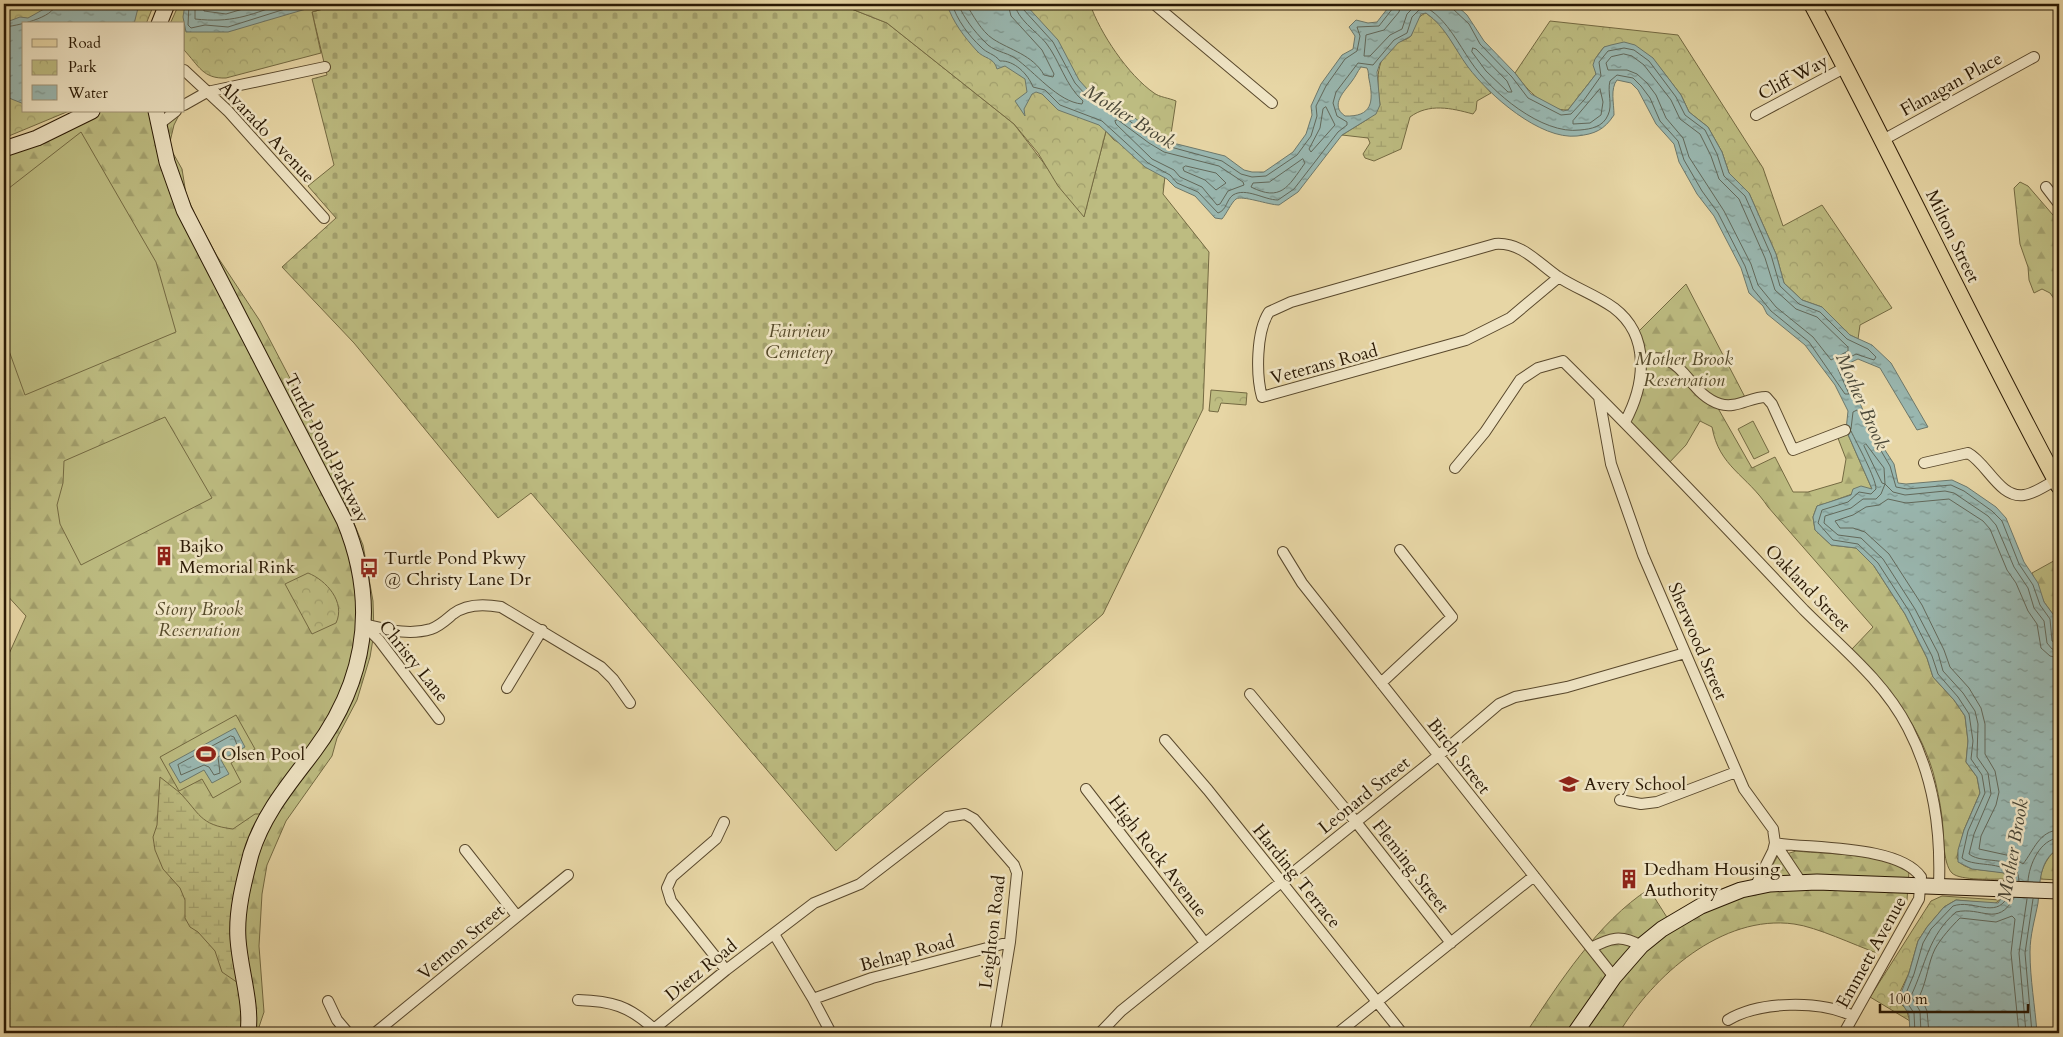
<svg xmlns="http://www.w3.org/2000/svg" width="2063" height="1037" font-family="Cardo,serif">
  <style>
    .forest { fill: url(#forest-firs); stroke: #746a42 }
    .wetland { fill: url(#wetland-marsh); stroke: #746a42 }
    .cemetery { fill: url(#cemetery-stones); stroke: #746a42 }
    .park { fill: url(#park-crowns); stroke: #746a42 }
    .pitch { fill: #bdbc81; stroke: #746a42 }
    .water { fill: url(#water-ripples); stroke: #6d786b; fill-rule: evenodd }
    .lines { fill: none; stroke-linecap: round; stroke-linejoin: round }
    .shore { stroke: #62685a; stroke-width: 1 }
    .minor-casing { stroke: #59482c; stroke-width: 12 }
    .secondary-casing { stroke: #2a1904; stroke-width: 17 }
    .primary-casing { stroke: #2a1904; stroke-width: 18 }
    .minor { stroke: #efe4c4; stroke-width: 10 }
    .secondary { stroke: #efe4c4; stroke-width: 15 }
    .primary { stroke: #e7d6a5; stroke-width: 16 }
    .labels { text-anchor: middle; stroke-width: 5; stroke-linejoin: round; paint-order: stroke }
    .street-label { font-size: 18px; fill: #2a1904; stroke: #efe4c4 }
    .park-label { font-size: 18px; font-style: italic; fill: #564a2a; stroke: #efe4c4 }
    .poi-label { font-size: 18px; fill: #2a1904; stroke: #efe4c4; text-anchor: start }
    .water-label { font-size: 19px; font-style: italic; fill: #4b4838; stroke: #efe4c4 }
  </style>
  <defs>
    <pattern id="forest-firs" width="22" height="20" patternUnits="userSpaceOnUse" patternTransform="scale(1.25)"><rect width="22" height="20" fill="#bdbc81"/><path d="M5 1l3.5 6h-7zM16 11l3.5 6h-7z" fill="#a3a16e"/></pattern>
    <pattern id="wetland-marsh" width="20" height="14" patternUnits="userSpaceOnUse" patternTransform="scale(1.25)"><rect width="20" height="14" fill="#bdbc81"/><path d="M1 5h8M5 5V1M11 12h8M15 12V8" fill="none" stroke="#a3a16e"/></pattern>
    <pattern id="cemetery-stones" width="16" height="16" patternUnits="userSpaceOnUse" patternTransform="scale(1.25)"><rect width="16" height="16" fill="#bdbc81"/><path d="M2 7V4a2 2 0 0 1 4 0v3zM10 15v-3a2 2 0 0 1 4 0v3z" fill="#a3a16e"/></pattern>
    <pattern id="park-crowns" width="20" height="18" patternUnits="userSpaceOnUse" patternTransform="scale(1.25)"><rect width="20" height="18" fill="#bdbc81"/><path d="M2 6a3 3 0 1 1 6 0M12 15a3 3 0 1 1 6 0" fill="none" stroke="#a3a16e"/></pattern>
    <pattern id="water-ripples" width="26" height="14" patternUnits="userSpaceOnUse" patternTransform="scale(1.25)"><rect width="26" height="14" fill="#99b7b0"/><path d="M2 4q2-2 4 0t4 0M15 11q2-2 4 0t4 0" fill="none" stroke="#7d948d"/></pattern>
  </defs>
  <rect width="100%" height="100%" fill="#e7d6a5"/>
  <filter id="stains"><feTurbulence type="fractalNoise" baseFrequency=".004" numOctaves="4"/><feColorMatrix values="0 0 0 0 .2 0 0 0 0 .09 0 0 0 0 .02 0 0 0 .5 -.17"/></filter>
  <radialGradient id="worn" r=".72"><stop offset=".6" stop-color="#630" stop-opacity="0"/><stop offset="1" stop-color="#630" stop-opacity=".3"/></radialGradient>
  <path class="forest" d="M98,111H181L174,125L169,146L182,169L186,194L196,217L217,256L260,321L329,453L337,482L363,545L373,601L374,633L370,657L357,700L337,738L332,756L286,821L267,865L262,894L259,946L264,1012L257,1033H4V665L26,616L4,592V153C39,144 70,136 98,111Z
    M2020,182L2028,186L2059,222V306L2050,293L2042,289L2034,293L2029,280L2028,267L2020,244L2014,188Z
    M1686,284L1747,401L1715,403L1752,468L1775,457L1793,492H1808L1842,482L1846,459L1836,433L1846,430L1872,489C1853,492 1836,501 1817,506L1813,517L1815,530L1831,545L1856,548L1874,566L1905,614L1927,658L1933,677L1954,700L1965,716L1968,741L1966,762L1977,777L1980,793L1964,830L1957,857C1961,873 1992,869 2004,873L2008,879C1995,879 1960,881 1952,873C1942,863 1944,831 1942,817C1940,802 1937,787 1933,772C1918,722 1887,685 1852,649L1873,627L1768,507C1747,475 1719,467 1712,427L1700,421L1686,445L1667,465L1625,422L1639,390L1635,335Z
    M2059,558V644L2055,617L2044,602L2032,573Z
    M2059,848V880L2040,879C2042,867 2048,855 2059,848Z
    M1796,851C1835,855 1873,852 1909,871L1907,900L1877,953C1854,945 1817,927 1794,924C1722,914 1653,976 1619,1033H1526C1559,983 1598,922 1649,889L1668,919L1727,887L1770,876V870L1777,857Z"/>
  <path class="wetland" d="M1426,13L1441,25L1467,65L1491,93L1477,101L1476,110L1473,114C1451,108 1429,103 1410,117L1401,149L1374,161L1365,158L1363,154L1370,143L1368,138L1342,135L1368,119L1380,105C1377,81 1374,58 1397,43C1402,40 1407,40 1411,36C1415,27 1416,16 1426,13Z
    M160,777C166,782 173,787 179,792C200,813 199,825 233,829L255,814H262L241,894V985L222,972L215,951L198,932L190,927L185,918V900L180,888L163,869L155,850L153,837L157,825Z"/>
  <path class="cemetery" d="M341,4H839L887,23L1014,124L1084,216L1106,131L1114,140L1166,167L1163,194L1209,252L1203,409L1103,614L836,851L531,493L498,518L354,343L282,267L336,218L308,186L334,165L312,79L327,75L312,12Z"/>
  <path class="park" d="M4,4H154L146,24H24V111H69L4,138Z
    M179,4H341L312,12L321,53L226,78C203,79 199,66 184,50V24H170Z
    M839,4H1090C1100,33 1128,75 1154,93C1159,97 1169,98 1176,101L1166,167L1125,148L1106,131L1084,217L1058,186L1038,153L1014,124L887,23Z
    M1550,21L1678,35L1763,168L1783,226L1822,205L1892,308L1860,325L1858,339L1850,335L1822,307L1802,300L1784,283L1776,254L1749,193L1729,173L1722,152L1708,127L1689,112L1681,95L1661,69L1604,47C1593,61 1595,58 1596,74L1568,110C1546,111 1527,90 1515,73Z
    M1211,390L1247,393L1246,405L1221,403L1218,412L1209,411Z
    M308,573C326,580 346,602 336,623L312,634L285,584Z
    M1942,896L2000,900L1994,904L1956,900L1944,907L1927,927L1918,941L1909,973L1900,992V1003L1906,1009L1910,1021L1870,997L1931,901Z"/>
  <path class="pitch" d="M81,132L156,262L176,332L25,395L4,337V192Z
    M165,417L212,498L81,565L60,524L57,505L63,483L64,461Z
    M1753,421L1769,452L1754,459L1738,429Z
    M236,715L255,749L231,763L241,782L213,798L202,779L179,791L160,757Z"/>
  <path class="water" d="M53,4H139L134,24H24V104L4,96V23L20,17L28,18Z
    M185,4H323L228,32H186L183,17Z
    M947,4H1025L1058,40L1079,80L1088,90L1126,111L1155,134L1169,142L1225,156L1244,170L1252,172H1264L1293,152L1306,134L1312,115L1311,106L1321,84L1342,55L1353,49L1355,36L1349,27L1356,20L1368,23L1377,22L1391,4H1455L1467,15L1484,41L1515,73L1531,94L1563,111L1568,110L1596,74L1593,65L1595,59L1604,47L1611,45L1624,42L1635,45L1653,58L1681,95L1689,112L1708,127L1722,152L1729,173L1749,193L1776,254L1784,283L1802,300L1822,307L1850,335L1872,345L1891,363L1928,427L1917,430L1880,368L1858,359L1843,366L1872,430L1894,464L1898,483L1906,484L1952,480L1967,487L1996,507L2006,518L2024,562L2038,583L2044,602L2055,617L2059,644V848C2039,860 2040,882 2038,903C2035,919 2030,935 2030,952C2030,979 2035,1006 2037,1033H1910L1909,1015L1899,998L1909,973L1918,941L1927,927L1944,907L1956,900L1998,903C2004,895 2011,883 2004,873L1972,869L1958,862V850L1964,830L1980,793L1977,777L1966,762L1968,741L1965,716L1954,700L1933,677L1927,658L1905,614L1874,566L1856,548L1831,545L1815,530L1813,517L1817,506L1851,495L1853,489L1861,486L1872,489L1846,430L1848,411L1835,385L1805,345L1767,314L1763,306L1749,293L1741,268L1714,216L1697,194L1679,162L1674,144L1656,124L1638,90L1631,83L1617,80C1610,89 1614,103 1614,115C1604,130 1595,134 1577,136C1540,140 1489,95 1468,67C1454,48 1446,27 1426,13L1421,14L1411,36L1398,43L1380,63L1377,72L1380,105L1376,114L1342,135L1298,192L1279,205C1269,205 1242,195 1236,199C1231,203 1227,213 1222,219L1215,218L1195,196L1175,187L1167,179L1145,167L1099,125L1058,110L1042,94L1036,92L1032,94L1024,109L1025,116L1015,101L1027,92L1025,79L1005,66L997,69C994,57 984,59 977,51C965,38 952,21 947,4ZM1361,67L1367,68C1369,72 1368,75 1369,79C1374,102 1372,117 1345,116C1329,105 1345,91 1352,81C1356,76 1357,72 1361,67Z
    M235,728L245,747L221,760L229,774L212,783L204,770L180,783L169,764Z"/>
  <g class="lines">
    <path class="shore" d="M189,4L188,25L191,28L205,25L228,27L301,4
      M195,4V19C231,23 248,16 281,4
      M203,4L204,11L226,14L260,4
      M952,4C957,20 969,36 981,47C986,53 995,54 1000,61C1014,60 1028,74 1033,87L1045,90L1060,105L1102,121L1148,163L1170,175L1177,183L1198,192L1218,213C1227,210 1226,200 1233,195C1246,187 1264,200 1278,200L1294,189L1338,132L1347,125V122L1337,116L1333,103L1336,92L1358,63L1373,65L1394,40L1407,33L1412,17L1419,10L1429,9C1448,22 1458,43 1471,62C1491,92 1542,135 1580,130C1591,129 1603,127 1608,115C1613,105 1607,92 1610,81L1617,75L1633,78L1641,86L1650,98L1660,121L1678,141L1684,160L1702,191L1718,213L1745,266L1753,289L1771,311L1809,342L1845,394H1849L1838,369L1839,363L1856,354L1874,360L1876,357L1868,349L1847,339L1820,312L1799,304L1780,286L1771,255L1745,196L1724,176L1717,154L1705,130L1685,115L1676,97L1649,61L1634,50L1624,48L1608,51L1599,62L1601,76L1584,100L1571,114L1561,115L1528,98L1512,77L1480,44L1469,24L1453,9L1452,4
      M958,4C964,18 974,31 985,42C992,51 1006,52 1015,58C1035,72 1058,102 1082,104L1083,101C1065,85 1060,61 1046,43C1037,32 1016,18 1015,4
      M966,4C973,15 981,31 993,39C1010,50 1033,55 1044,75L1053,77L1054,74L1042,50L1011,16L1008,4
      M1022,4L1023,9L1053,42L1075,83L1085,94L1123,116L1152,138L1167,146L1222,161L1241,174L1252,177L1266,176L1297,155L1311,136L1317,116L1316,106L1326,86L1345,59L1357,51L1360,36L1357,27L1379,26L1393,8L1394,4
      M1401,4L1399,12L1384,30L1366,35L1364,56H1370L1390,35L1402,29L1407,14L1417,4
      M4,27C16,26 54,18 56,4
      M1473,48L1476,49L1507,81L1512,92H1508L1486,71L1472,52Z
      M1624,54L1632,56L1644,65L1671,100L1680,119L1700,134L1711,156L1719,179L1739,199L1765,258L1775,290L1796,309L1817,317L1848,347V351L1831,360L1813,337L1776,307L1758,285L1751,264L1724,211L1689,157L1683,138L1666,118L1656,95L1647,83L1637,74L1627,70H1608L1606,63L1611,57Z
      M1600,89L1603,102L1601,115L1590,123L1573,124V121Z
      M1326,107L1335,125L1311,152L1309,149L1320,128L1323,109Z
      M1118,120L1149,143L1164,152L1219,166L1243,182L1244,185L1228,191L1220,204L1217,205L1202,187L1180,177L1174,170L1152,159L1116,124L1115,121Z
      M1303,159L1305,163C1288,187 1281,202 1251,187L1253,183L1269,182Z
      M1186,166L1216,173L1226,183L1216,190L1205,180L1184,171L1183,168Z
      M1851,429L1853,412L1857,410L1890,466L1896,487L1907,489L1951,485L1964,491L1992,511L2002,521L2019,564L2033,585L2040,605L2050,619L2052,641L2059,644
      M1851,431C1857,444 1876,478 1876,489L1871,494L1859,492L1848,502L1822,510L1818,523L1833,540L1858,544L1878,563L1909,611L1932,656L1938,674L1958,697L1969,714L1973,741L1971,759L1982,775L1985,793L1968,831L1962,858C1975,869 2011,858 2012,881
      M1866,444L1884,468L1885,484L1882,483L1864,446Z
      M2059,658L2050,656L2041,648L2037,624L2028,611L2016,583L2007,570L1990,529L1983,521L1949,499L1906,503L1888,499L1879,505L1866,507L1853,515L1835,521L1840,528H1853L1865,532L1889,554L1922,605L1944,650L1950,667L1969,688L1981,708L1985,724V754L1995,771L1999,792L1996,805L1981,836L1979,849L2011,856L2023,864C2034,850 2039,831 2059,830
      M231,736L234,737L237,745L218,757L220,773L214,775L209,767L204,765L181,775L178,765Z
      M2019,881C2018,852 1984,866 1969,854L1974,834L1991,794L1988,773L1977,757L1978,724L1975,711L1963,693L1943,671L1938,653L1915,609L1883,559L1861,538L1838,535L1824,523L1825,516L1851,508L1863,499H1876L1881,494L1885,484L1893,492L1905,495L1945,491L1954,493L1988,516L1996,525L2014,567L2028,588L2034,608L2044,621L2047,643L2052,649L2059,650
      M2028,881C2029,865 2040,839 2059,838
      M1915,1033L1914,1013L1904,998L1914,974L1923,943L1931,929L1953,906C1973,899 1995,919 2007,898
      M1921,1033L1920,1011L1911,996C1926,964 1928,936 1956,912C1982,906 1997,928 2014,898
      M1929,1033L1927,1011L1920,995C1927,980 1928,963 1935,949C1941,938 1951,927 1960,918L1996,922L2012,916L2015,919L2011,953L2019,1033
      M2026,1033L2019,953L2027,899
      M2032,1033L2025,953L2033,899"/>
    <defs>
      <path id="minor" d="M1154,4L1272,103
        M184,70L228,111L324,218
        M184,105L207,92L325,67
        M1756,115L1846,67
        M158,125L176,111
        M1883,140L2034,57
        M2046,187L2059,204
        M1559,277L1510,318L1466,340L1262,397C1256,375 1256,332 1269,312L1291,302L1495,244C1521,242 1537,262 1557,276C1575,288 1596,295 1614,308C1651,336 1645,385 1625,422
        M1641,361C1684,346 1686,394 1720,404C1736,409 1750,397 1766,397L1772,404L1793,450L1845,430
        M1599,397L1611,464L1643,555L1744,789L1773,829L1775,843L1773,851L1755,887
        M1924,463L1968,453C1987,463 2000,499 2024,495C2034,494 2046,485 2056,480
        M1455,468L1485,432L1520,380L1538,368L1563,361C1645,442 1725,526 1804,610C1841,647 1884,681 1908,728C1934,778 1941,830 1939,885
        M1283,552L1302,583L1614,977
        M363,624C386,629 408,636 431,629C440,626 447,619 453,614C467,603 485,604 501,607L601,667L613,679L630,703
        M364,625L379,640L439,719
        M1381,683L1452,617L1400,550
        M507,688L542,630
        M1250,694L1356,822L1451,943
        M1165,740L1208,790L1402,1033
        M1086,789L1205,943
        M1620,800L1641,804L1657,802L1736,772
        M724,822L716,839L672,877L667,888L671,901L726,970
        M1775,843C1812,849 1899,845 1921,877L1919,899L1844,1033
        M1775,843L1801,882
        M465,850L517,916
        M774,934L813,999L831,1033
        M1591,948C1610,938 1621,934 1641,946
        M813,999L872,978L1010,942
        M578,1000C612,1001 629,1006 654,1029
        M328,1001L337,1020L348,1033
        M1728,1020C1760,1001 1819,1000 1853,1016
        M375,1033L568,875
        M649,1033L726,970L814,903L860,884L947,817L965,814L974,819L1014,865L1017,873L1010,942L995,1033
        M1100,1033L1121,1011L1438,756L1499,704L1515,697L1567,687L1685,653
        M1338,1033L1534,876"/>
      <path id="secondary" d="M159,24L167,4
        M156,111L167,162L184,210L344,520C378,602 367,680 314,751C290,783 263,814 251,854C244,881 236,911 238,939C240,970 252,1003 248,1033
        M4,149L37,138L92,111
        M1575,1033L1614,977L1641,946L1662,929L1701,906L1741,890L1770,884L1817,882L2059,891"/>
      <path id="primary" d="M1812,4C1897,163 1973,327 2059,486"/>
    </defs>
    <use href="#minor" class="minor-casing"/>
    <use href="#secondary" class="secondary-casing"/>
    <use href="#primary" class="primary-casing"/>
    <use href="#minor" class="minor"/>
    <use href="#secondary" class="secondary"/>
    <use href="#primary" class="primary"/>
  </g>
  <defs>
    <symbol id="building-bare" viewBox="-9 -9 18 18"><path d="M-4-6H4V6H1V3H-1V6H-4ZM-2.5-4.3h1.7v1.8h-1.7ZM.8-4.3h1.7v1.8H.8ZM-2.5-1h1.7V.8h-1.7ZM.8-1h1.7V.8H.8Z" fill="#8f2418" stroke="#efe4c4" stroke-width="2.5" paint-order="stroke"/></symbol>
    <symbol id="bus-bare" viewBox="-9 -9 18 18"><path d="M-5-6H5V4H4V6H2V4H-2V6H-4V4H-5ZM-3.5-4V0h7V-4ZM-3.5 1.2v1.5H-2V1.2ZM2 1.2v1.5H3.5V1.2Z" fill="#8f2418" stroke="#efe4c4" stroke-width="2.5" paint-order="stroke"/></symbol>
    <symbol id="stadium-bare" viewBox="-9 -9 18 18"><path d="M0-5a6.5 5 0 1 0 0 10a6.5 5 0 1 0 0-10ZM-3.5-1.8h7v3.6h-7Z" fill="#8f2418" stroke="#efe4c4" stroke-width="2.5" paint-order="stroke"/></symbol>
    <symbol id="school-bare" viewBox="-9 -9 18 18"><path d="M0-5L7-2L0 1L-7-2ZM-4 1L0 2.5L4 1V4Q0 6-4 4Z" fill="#8f2418" stroke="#efe4c4" stroke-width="2.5" paint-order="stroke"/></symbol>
  </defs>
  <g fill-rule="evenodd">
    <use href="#building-bare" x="150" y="542" width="28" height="28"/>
    <use href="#bus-bare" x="355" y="554" width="28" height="28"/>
    <use href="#stadium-bare" x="192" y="740" width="28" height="28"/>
    <use href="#school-bare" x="1555" y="770" width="28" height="28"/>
    <use href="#building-bare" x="1615" y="865" width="28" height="28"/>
  </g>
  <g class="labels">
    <g class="street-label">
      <text transform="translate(1793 77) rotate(-28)" y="6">Cliff Way</text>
      <text transform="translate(1951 84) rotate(-29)" y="6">Flanagan Place</text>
      <text transform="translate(267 132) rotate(47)" y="6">Alvarado Avenue</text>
      <text transform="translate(1953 236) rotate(64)" y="6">Milton Street</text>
      <text transform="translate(1324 364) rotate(-15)" y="6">Veterans Road</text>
      <text transform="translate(327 448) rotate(63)" y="6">Turtle Pond Parkway</text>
      <text transform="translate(1808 588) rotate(46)" y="6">Oakland Street</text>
      <text transform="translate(1698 641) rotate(67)" y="6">Sherwood Street</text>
      <text transform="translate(414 661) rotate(51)" y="6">Christy Lane</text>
      <text transform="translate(1459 756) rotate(52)" y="6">Birch Street</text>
      <text transform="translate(1364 795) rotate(-39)" y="6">Leonard Street</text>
      <text transform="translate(1158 856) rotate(52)" y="6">High Rock Avenue</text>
      <text transform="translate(1411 866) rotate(52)" y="6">Fleming Street</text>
      <text transform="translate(1297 876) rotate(51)" y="6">Harding Terrace</text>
      <text transform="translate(992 932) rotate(-83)" y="6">Leighton Road</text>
      <text transform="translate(461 942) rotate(-40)" y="6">Vernon Street</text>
      <text transform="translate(1871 952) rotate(-61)" y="6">Emmett Avenue</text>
      <text transform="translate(907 953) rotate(-15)" y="6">Belnap Road</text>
      <text transform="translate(701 970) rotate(-39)" y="6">Dietz Road</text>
    </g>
    <g class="park-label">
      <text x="799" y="337">Fairview<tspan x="799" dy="21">Cemetery</tspan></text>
      <text x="1684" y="365">Mother Brook<tspan x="1684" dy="21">Reservation</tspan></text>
      <text x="199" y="615">Stony Brook<tspan x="199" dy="21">Reservation</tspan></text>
    </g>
    <g class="poi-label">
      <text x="179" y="552">Bajko<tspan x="179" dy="21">Memorial Rink</tspan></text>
      <text x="384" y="564">Turtle Pond Pkwy<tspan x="384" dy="21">@ Christy Lane Dr</tspan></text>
      <text x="221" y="760">Olsen Pool</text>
      <text x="1584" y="790">Avery School</text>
      <text x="1644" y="875">Dedham Housing<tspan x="1644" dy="21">Authority</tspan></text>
    </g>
    <g class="water-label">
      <text transform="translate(1130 116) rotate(32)" y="7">Mother Brook</text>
      <text transform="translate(1863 401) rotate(66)" y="7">Mother Brook</text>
      <text transform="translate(2012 850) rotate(-80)" y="7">Mother Brook</text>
    </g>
  </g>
  <rect width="2063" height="1037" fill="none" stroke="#e7d6a5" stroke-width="20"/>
  <rect x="5" y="5" width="2053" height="1027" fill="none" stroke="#2a1904" stroke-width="2.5"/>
  <rect x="10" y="10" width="2043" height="1017" fill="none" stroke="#2a1904"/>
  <rect x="22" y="22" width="162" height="90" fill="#efe4c4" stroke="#a09377"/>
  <rect x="32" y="39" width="25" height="8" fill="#e7d6a5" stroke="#a09377"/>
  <text x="68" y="48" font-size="15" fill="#2a1904">Road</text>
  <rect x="32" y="60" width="25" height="15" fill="url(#park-crowns)" stroke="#a09377"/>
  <text x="68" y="72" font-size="15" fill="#2a1904">Park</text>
  <rect x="32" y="85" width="25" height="15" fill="url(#water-ripples)" stroke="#a09377"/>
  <text x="68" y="98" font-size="15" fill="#2a1904">Water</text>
  <path d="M1880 1004v8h148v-8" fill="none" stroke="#2a1904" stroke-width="2.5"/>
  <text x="1888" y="1004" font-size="15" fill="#2a1904" stroke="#efe4c4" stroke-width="4" paint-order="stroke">100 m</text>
  <rect width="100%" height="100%" filter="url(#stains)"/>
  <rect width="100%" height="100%" fill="url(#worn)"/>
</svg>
